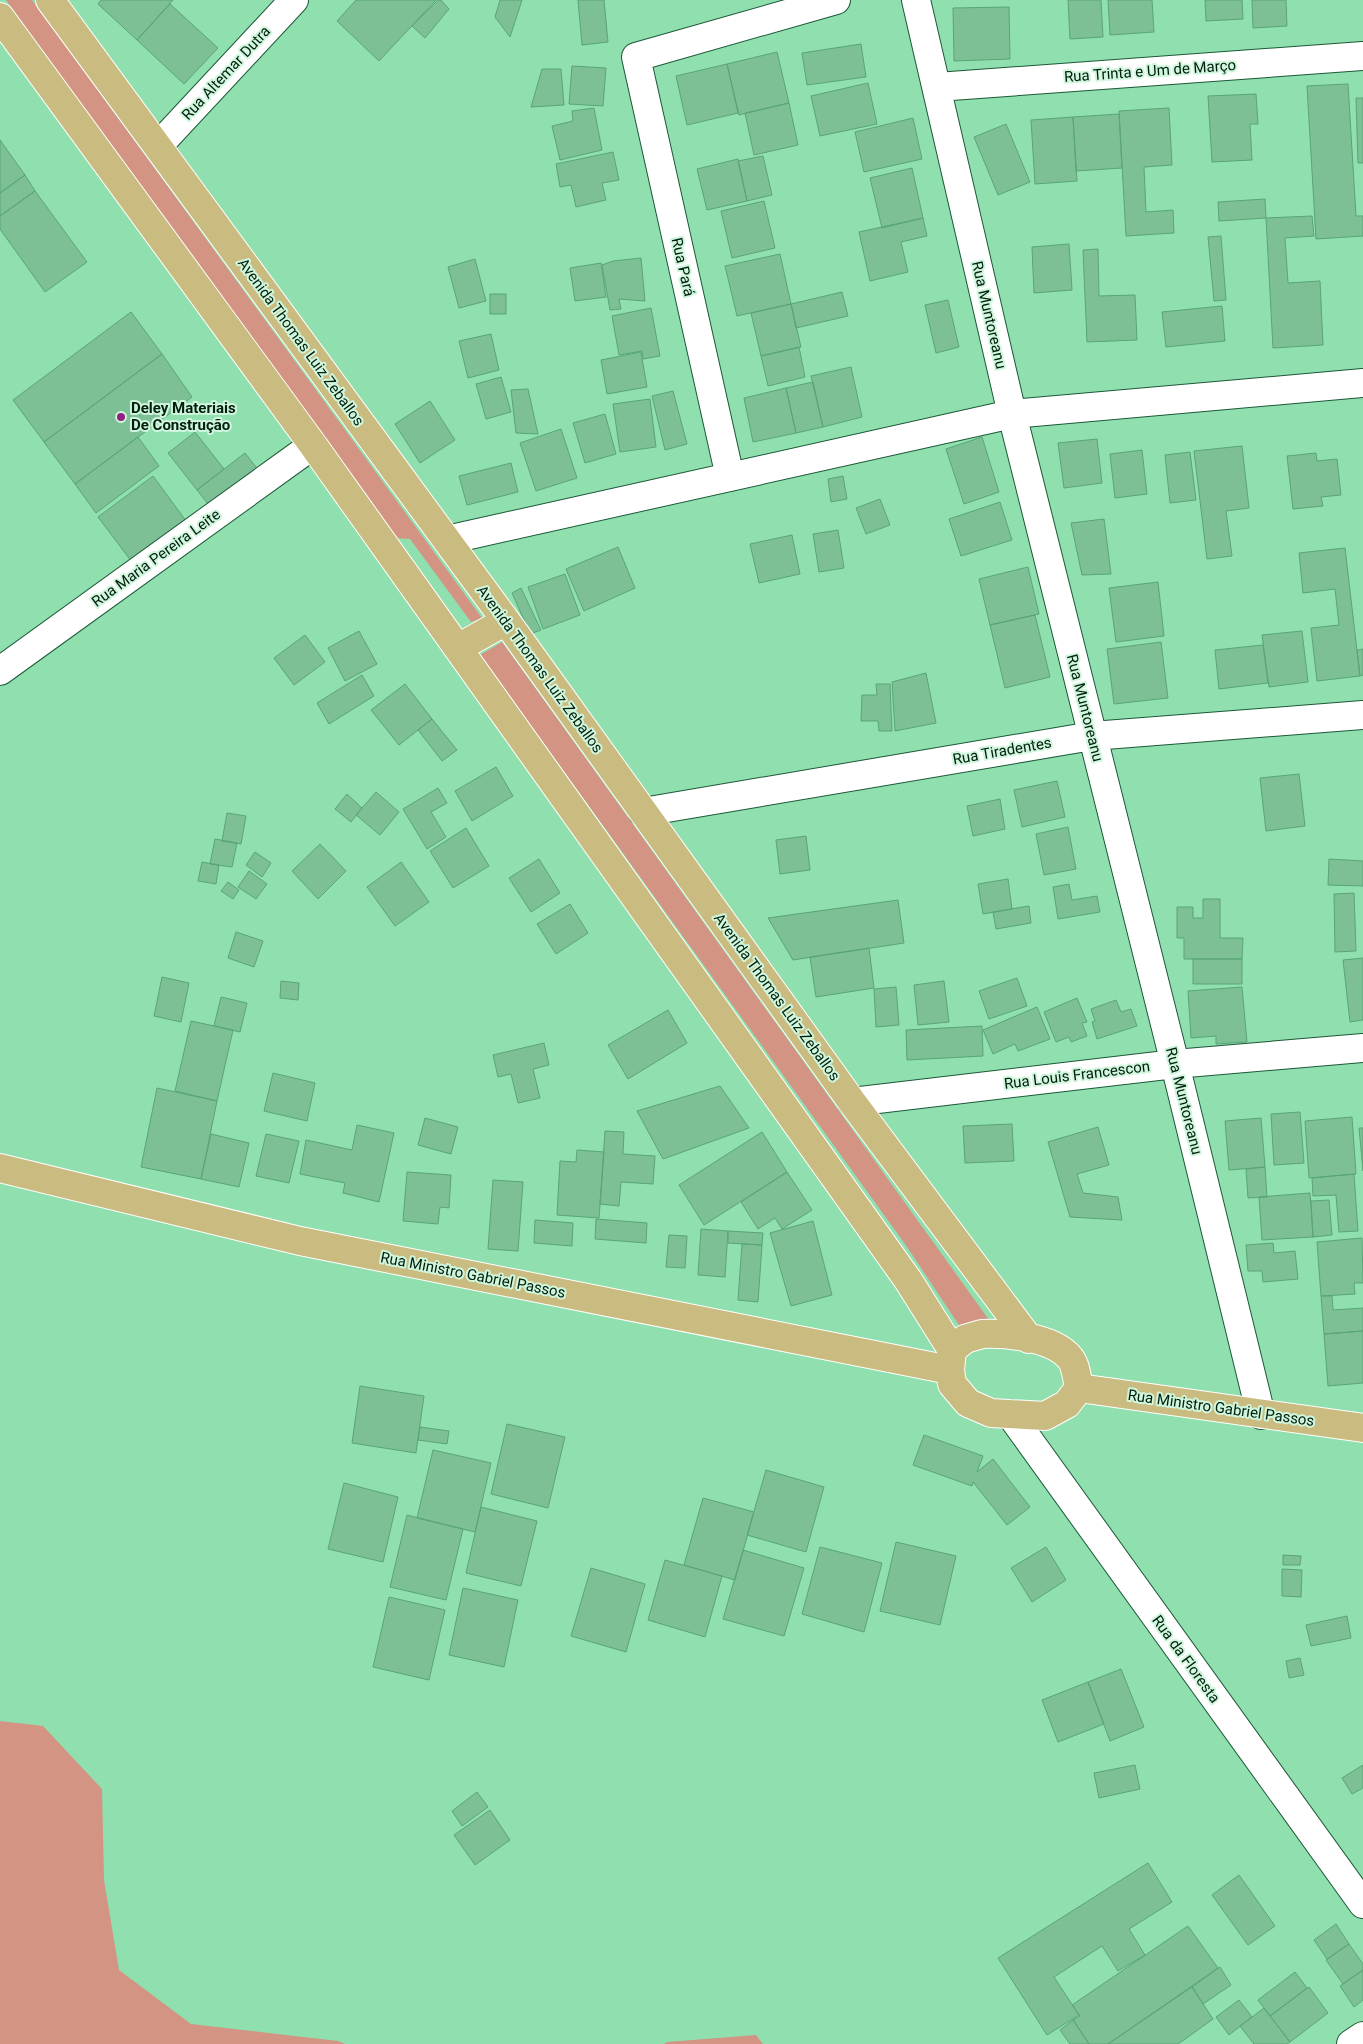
<svg xmlns="http://www.w3.org/2000/svg" width="1363" height="2044" font-family="Roboto,sans-serif">
  <style>
    .green { fill: #d39483 }
    .building { fill: #7dc096; stroke: #58a577 }
    .lines { fill: none; stroke-linecap: round; stroke-linejoin: round }
    .minor-casing { stroke: #1c5938; stroke-width: 30 }
    .major-casing { stroke: #fff; stroke-width: 30 }
    .minor { stroke: #fff; stroke-width: 28 }
    .major { stroke: #cabc80; stroke-width: 28 }
    .poi-dot { fill: #932180; stroke: #d0f6dd; stroke-width: 2 }
    .labels { text-anchor: middle; stroke-width: 4; stroke-linejoin: round; paint-order: stroke }
    .street-label { font-size: 15px; fill: #001f0d; stroke: #d0f6dd }
    .poi-label { font-size: 15px; font-weight: bold; fill: #001f0d; stroke: #d0f6dd; text-anchor: start }
  </style>
  <rect width="100%" height="100%" fill="#90dfae"/>
  <path class="green" d="M6,0H32L482,618L471,622L410,539L395,538Z
    M502,642L992,1324L961,1328L905,1244L480,655Z
    M0,1721L43,1726L102,1789L104,1880L119,1970L191,2024L338,2041L345,2044H0Z
    M756,2035L763,2044H664L667,2042Z"/>
  <path class="building" d="M101,0H173L137,40L98,4Z
    M356,0H436L379,61L337,21Z
    M438,0H441L449,9L425,38L412,26Z
    M500,0H522L510,37L495,17Z
    M578,0H604L608,42L582,45Z
    M1068,0H1101L1103,37L1070,39Z
    M1108,0H1152L1154,32L1110,35Z
    M1205,0H1242L1243,19L1206,21Z
    M1252,0H1286L1287,26L1253,28Z
    M170,4L218,48L184,84L137,40Z
    M1009,7L1010,59L954,61L953,8Z
    M861,44L866,77L807,85L802,53Z
    M777,52L789,103L739,115L727,64Z
    M727,64L738,113L687,125L676,76Z
    M572,66L606,68L603,106L569,104Z
    M542,69H561L564,105L531,107Z
    M868,83L877,124L820,136L811,96Z
    M1348,84L1356,216H1363V236L1316,239L1307,86Z
    M1256,94L1258,124H1250L1252,160L1212,162L1208,96Z
    M1356,98H1363V163H1358Z
    M789,103L798,145L754,155L745,113Z
    M594,108L602,150L560,160L552,126L573,121L572,111Z
    M1169,108L1172,165L1144,167L1146,212L1173,210L1174,233L1126,236L1119,111Z
    M1119,114L1122,168L1076,171L1073,117Z
    M1073,117L1077,181L1035,184L1031,120Z
    M913,118L922,159L864,172L855,132Z
    M1006,124L1030,182L998,195L974,137Z
    M0,140L25,175L0,193Z
    M613,152L619,180L602,183L606,200L576,207L571,185L560,187L556,164Z
    M763,156L772,195L747,201L738,161Z
    M738,159L747,201L707,210L697,169Z
    M912,168L923,218L882,228L870,178Z
    M25,175L35,191L0,216V193Z
    M35,191L87,262L45,292L0,229V216Z
    M1265,199L1266,218L1219,221L1218,202Z
    M764,201L775,248L732,258L721,211Z
    M1312,216L1314,236L1285,238L1288,283L1320,281L1323,345L1273,348L1266,218Z
    M923,218L927,236L901,242L908,272L870,281L859,232Z
    M1221,236L1226,300L1214,301L1208,237Z
    M1069,244L1072,290L1034,293L1032,247Z
    M1098,249L1099,296L1135,295L1137,340L1087,342L1083,250Z
    M780,254L791,304L737,316L725,266Z
    M641,258L645,301L619,299L621,309L610,310L602,265L613,261Z
    M475,259L486,301L459,308L448,267Z
    M601,263L606,297L575,301L570,268Z
    M842,292L848,316L796,328L791,304Z
    M490,294H506V314H490Z
    M948,300L959,347L936,353L925,305Z
    M791,304L801,347L761,356L751,313Z
    M1222,306L1225,341L1166,347L1162,312Z
    M651,308L660,356L643,359L642,351L619,355L612,316Z
    M131,312L162,354L44,442L13,400Z
    M491,334L499,370L468,378L459,341Z
    M799,347L805,377L768,386L761,356Z
    M641,352L647,387L607,394L601,360Z
    M162,354L192,397L75,484L44,442Z
    M851,367L862,417L823,427L811,376Z
    M501,377L511,412L486,419L476,384Z
    M813,382L823,427L796,433L786,388Z
    M786,388L796,433L753,442L744,398Z
    M528,389L538,434L516,433L511,390Z
    M673,391L687,444L665,450L652,396Z
    M650,399L656,447L620,452L613,404Z
    M430,401L455,440L420,463L395,424Z
    M605,414L616,454L585,463L573,423Z
    M561,429L577,478L536,491L520,443Z
    M195,432L224,469L197,490L168,453Z
    M138,437L159,466L96,513L75,484Z
    M982,437L999,492L964,504L946,449Z
    M1097,439L1102,483L1064,488L1058,443Z
    M1242,446L1249,508L1226,511L1232,556L1207,559L1194,451Z
    M1142,450L1147,494L1115,498L1110,454Z
    M1190,452L1196,500L1170,503L1165,455Z
    M245,453L263,476L215,513L197,490Z
    M1316,453L1317,461L1337,459L1341,495L1321,497L1323,506L1293,509L1287,456Z
    M511,463L518,492L467,505L459,476Z
    M153,476L192,529L138,570L98,517Z
    M843,476L847,499L831,502L828,479Z
    M880,499L890,525L866,534L856,508Z
    M1000,502L1012,540L961,556L949,519Z
    M1104,519L1111,574L1082,575L1071,523Z
    M838,530L844,568L819,572L813,534Z
    M792,535L800,574L759,583L750,544Z
    M618,547L635,588L584,611L566,569Z
    M1345,548L1360,676L1317,681L1311,628L1339,625L1335,589L1303,593L1299,553Z
    M1028,567L1039,614L990,625L979,579Z
    M565,574L580,615L543,629L528,587Z
    M1158,582L1164,636L1116,642L1109,588Z
    M521,588L541,630L530,634L512,593Z
    M1035,615L1050,677L1005,688L990,625Z
    M359,631L377,664L345,681L328,648Z
    M1302,631L1308,682L1269,687L1262,635Z
    M305,635L325,662L294,685L274,658Z
    M1161,642L1168,698L1114,704L1107,649Z
    M1263,645L1268,683L1219,689L1215,650Z
    M1363,649V675L1360,676L1357,650Z
    M926,673L936,723L895,731L892,682Z
    M362,675L374,696L329,724L317,703Z
    M405,684L432,719L399,745L371,710Z
    M876,684H890L892,731H879L878,721H861L862,695H877Z
    M432,719L457,750L442,761L418,730Z
    M496,767L513,796L472,821L455,791Z
    M1299,774L1305,826L1266,831L1260,778Z
    M1057,781L1065,817L1022,827L1014,790Z
    M438,788L447,803L431,812L446,837L427,849L403,809Z
    M376,792L399,812L380,835L356,815Z
    M347,794L362,808L351,822L335,809Z
    M1000,799L1005,829L973,836L967,806Z
    M227,813L246,816L241,844L222,841Z
    M1068,827L1076,869L1044,875L1036,834Z
    M466,828L489,866L453,888L430,851Z
    M806,836L810,870L780,874L776,840Z
    M215,839L237,843L232,867L210,864Z
    M320,844L346,871L318,899L292,871Z
    M255,852L271,863L262,877L246,865Z
    M539,859L560,893L531,912L509,878Z
    M1329,859L1363,861V886L1328,885Z
    M202,862L219,865L216,884L198,881Z
    M401,862L429,902L395,926L367,887Z
    M249,871L267,884L256,899L238,887Z
    M1008,879L1012,909L983,914L978,884Z
    M228,882L239,890L233,899L221,891Z
    M1069,884L1072,900L1097,896L1100,912L1058,919L1053,887Z
    M1354,893L1356,951L1335,952L1334,894Z
    M1203,899H1220V938H1243L1242,959H1184V938H1177V907H1193V918H1203Z
    M898,900L904,943L793,960L768,918Z
    M570,904L588,933L556,954L537,924Z
    M1029,906L1031,923L996,929L993,912Z
    M236,932L263,941L254,967L228,958Z
    M869,948L874,988L816,997L810,957Z
    M1363,958V1020L1350,1022L1343,960Z
    M1193,959H1242V984H1193Z
    M162,977L189,983L181,1022L154,1016Z
    M1017,978L1027,1006L989,1019L979,991Z
    M281,981L299,983L298,1000L280,998Z
    M944,981L949,1022L918,1025L914,985Z
    M896,987L899,1025L876,1027L874,989Z
    M1242,987L1247,1042L1216,1044V1036L1191,1038L1188,991Z
    M221,997L247,1003L240,1032L214,1026Z
    M1077,998L1087,1022L1082,1023L1087,1036L1071,1042L1069,1037L1056,1042L1044,1012Z
    M1116,1000L1121,1012L1131,1009L1137,1026L1097,1039L1092,1022L1095,1021L1091,1009Z
    M1037,1007L1050,1039L1018,1051L1015,1044L993,1054L983,1030Z
    M668,1010L687,1043L628,1079L608,1045Z
    M191,1021L233,1030L217,1101L175,1091Z
    M982,1026L983,1056L907,1060L906,1030Z
    M544,1043L549,1065L533,1069L540,1098L518,1103L511,1074L498,1077L493,1055Z
    M273,1073L315,1083L307,1121L264,1111Z
    M720,1086L749,1128L663,1159L637,1111Z
    M157,1088L217,1101L201,1179L141,1167Z
    M1300,1112L1304,1163L1274,1165L1271,1114Z
    M1352,1117L1356,1174L1309,1178L1305,1121Z
    M425,1118L458,1127L451,1154L418,1145Z
    M1261,1118L1265,1167L1229,1170L1225,1121Z
    M1012,1124L1014,1161L965,1163L963,1126Z
    M357,1125L394,1133L379,1202L343,1193L345,1183L300,1174L306,1140L352,1150Z
    M1098,1127L1109,1165L1077,1174L1083,1193L1118,1197L1122,1220L1070,1217L1048,1142Z
    M1359,1128H1363V1171Z
    M605,1131L624,1132L623,1154L655,1156L653,1184L621,1182L619,1206L600,1204Z
    M762,1132L787,1172L704,1225L679,1185Z
    M211,1134L249,1143L239,1187L201,1179Z
    M266,1134L299,1141L289,1183L256,1176Z
    M577,1150L604,1152L599,1218L557,1215L560,1161L576,1162Z
    M1265,1167L1267,1197L1248,1198L1246,1169Z
    M407,1172L451,1175L449,1208L440,1207L438,1224L403,1221Z
    M787,1172L812,1210L782,1229L775,1218L758,1229L741,1202Z
    M1354,1174L1358,1231L1339,1232L1336,1195L1313,1196L1312,1178Z
    M493,1180L523,1182L518,1251L488,1249Z
    M1310,1193L1313,1237L1262,1240L1259,1197Z
    M1329,1200L1332,1235L1313,1237L1311,1201Z
    M596,1219L647,1223L646,1243L595,1239Z
    M535,1220L573,1223L572,1246L534,1243Z
    M813,1221L832,1295L791,1306L770,1233Z
    M701,1229L728,1231L725,1277L698,1275Z
    M728,1231L763,1233L762,1245L728,1243Z
    M669,1235L687,1236L685,1268L666,1267Z
    M1362,1238L1363,1283H1354L1355,1294L1321,1296L1317,1242Z
    M1273,1243L1274,1253L1295,1251L1298,1279L1263,1282L1262,1271H1248L1246,1245Z
    M742,1244L762,1245L758,1302L738,1300Z
    M1321,1296H1332L1333,1310L1363,1308V1331L1324,1334Z
    M1363,1331V1383L1328,1386L1324,1334Z
    M360,1386L424,1396L416,1453L352,1443Z
    M507,1424L565,1437L548,1508L491,1494Z
    M420,1427L449,1431L447,1444L418,1440Z
    M924,1435L983,1456L977,1472L993,1459L1030,1507L1007,1525L973,1482L972,1486L913,1465Z
    M433,1450L491,1463L475,1532L417,1518Z
    M766,1470L824,1487L806,1552L747,1535Z
    M344,1483L398,1497L383,1562L328,1549Z
    M703,1498L754,1512L735,1580L684,1565Z
    M481,1507L537,1521L521,1586L466,1573Z
    M407,1515L463,1529L446,1600L390,1587Z
    M896,1542L956,1556L940,1625L880,1611Z
    M820,1547L882,1563L864,1632L802,1614Z
    M1046,1547L1066,1580L1032,1602L1011,1568Z
    M743,1550L804,1568L784,1636L723,1619Z
    M1283,1555L1301,1556L1300,1565H1283Z
    M665,1560L722,1576L705,1637L648,1620Z
    M591,1568L645,1584L626,1652L571,1636Z
    M1282,1569L1302,1570L1301,1597L1282,1596Z
    M463,1588L518,1600L504,1667L449,1655Z
    M389,1597L445,1610L429,1680L373,1667Z
    M1347,1616L1351,1638L1311,1646L1306,1625Z
    M1300,1658L1304,1675L1289,1678L1286,1661Z
    M1121,1669L1144,1727L1110,1741L1088,1682Z
    M1088,1682L1104,1724L1058,1742L1042,1700Z
    M1135,1765L1140,1789L1099,1798L1094,1773Z
    M1363,1765V1788L1352,1794L1342,1778Z
    M477,1792L488,1807L462,1826L452,1811Z
    M490,1810L510,1840L475,1865L454,1835Z
    M1148,1863L1172,1902L1129,1929L1145,1955L1118,1971L1102,1946L1054,1977L1079,2015L1047,2035L998,1958Z
    M1239,1875L1275,1926L1248,1945L1212,1895Z
    M1336,1924L1349,1944L1327,1959L1314,1940Z
    M1188,1926L1218,1968L1108,2044H1089L1073,2020L1080,2016L1072,2005Z
    M1349,1944L1363,1964V1970L1343,1984L1326,1960Z
    M1220,1967L1231,1985L1203,2004L1192,1987Z
    M1363,1970V2000L1354,2007L1340,1986Z
    M1295,1972L1307,1988L1270,2016L1258,2000Z
    M1192,1987L1213,2019L1181,2042L1177,2044H1108Z
    M1309,1987L1328,2013L1290,2042L1270,2016Z
    M1239,2000L1252,2017L1229,2035L1216,2017Z
    M1264,2008L1290,2042L1287,2044H1254L1240,2026Z
    M1073,2020L1089,2044H1070L1060,2030Z"/>
  <g class="lines">
    <defs>
      <path id="minor" d="M916,0L1012,414L1175,1064L1261,1415
        M937,87L1363,56
        M158,146L294,0
        M730,477L636,57L836,0
        M447,540L1012,414L1363,383
        M0,671L313,445
        M643,812L1092,736L1363,715
        M852,1102L1175,1064L1363,1048
        M1010,1414L1363,1904
        M1351,2044L1363,2036"/>
      <path id="major" d="M50,0L506,621L852,1102L1029,1339
        M0,17L313,445L908,1280L952,1350
        M458,648L506,621
        M0,1168L300,1241L950,1370
        M982,1334C1007,1333 1053,1337 1070,1358C1076,1365 1077,1379 1079,1388L1067,1404L1045,1416L991,1413L968,1403L952,1384L950,1370L952,1350L965,1339Z
        M1079,1388L1363,1428"/>
    </defs>
    <use href="#minor" class="minor-casing"/>
    <use href="#major" class="major-casing"/>
    <use href="#minor" class="minor"/>
    <use href="#major" class="major"/>
  </g>
  <circle class="poi-dot" cx="121" cy="417" r="5"/>
  <g class="labels">
    <g class="street-label">
      <text transform="translate(1150 71) rotate(-4)" y="5">Rua Trinta e Um de Março</text>
      <text transform="translate(226 73) rotate(-47)" y="5">Rua Altemar Dutra</text>
      <text transform="translate(683 267) rotate(77)" y="5">Rua Pará</text>
      <text transform="translate(989 315) rotate(77)" y="5">Rua Muntoreanu</text>
      <text transform="translate(301 342) rotate(54)" y="5">Avenida Thomas Luiz Zeballos</text>
      <text transform="translate(156 558) rotate(-36)" y="5">Rua Maria Pereira Leite</text>
      <text transform="translate(540 669) rotate(54)" y="5">Avenida Thomas Luiz Zeballos</text>
      <text transform="translate(1085 708) rotate(76)" y="5">Rua Muntoreanu</text>
      <text transform="translate(1002 751) rotate(-10)" y="5">Rua Tiradentes</text>
      <text transform="translate(777 997) rotate(54)" y="5">Avenida Thomas Luiz Zeballos</text>
      <text transform="translate(1077 1075) rotate(-7)" y="5">Rua Louis Francescon</text>
      <text transform="translate(1184 1101) rotate(76)" y="5">Rua Muntoreanu</text>
      <text transform="translate(473 1275) rotate(11)" y="5">Rua Ministro Gabriel Passos</text>
      <text transform="translate(1221 1408) rotate(8)" y="5">Rua Ministro Gabriel Passos</text>
      <text transform="translate(1186 1659) rotate(54)" y="5">Rua da Floresta</text>
    </g>
    <g class="poi-label">
      <text x="131" y="413">Deley Materiais<tspan x="131" dy="17">De Construção</tspan></text>
    </g>
  </g>
</svg>
